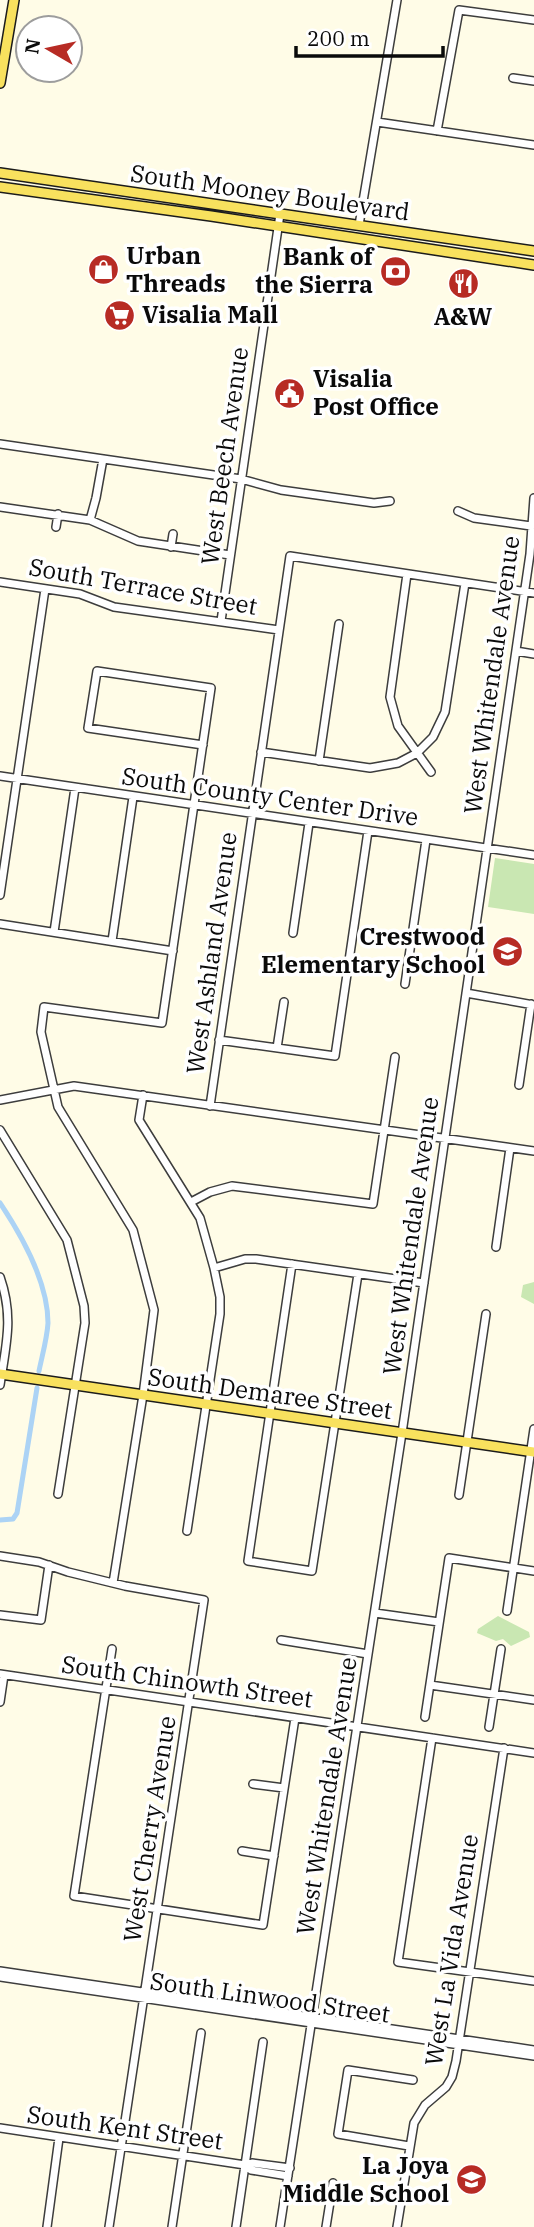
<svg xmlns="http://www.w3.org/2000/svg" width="534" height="2227" font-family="'IBM Plex Serif',serif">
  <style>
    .green { fill: #c9e7b2 }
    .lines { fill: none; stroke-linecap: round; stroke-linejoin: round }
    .canal { stroke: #acd3f5; stroke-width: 5 }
    .minor-casing { stroke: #3d3d3d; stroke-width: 10 }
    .major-casing { stroke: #1b1b1b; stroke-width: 12 }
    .minor { stroke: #fff; stroke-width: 7 }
    .major { stroke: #f8e15e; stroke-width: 9 }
    .labels { text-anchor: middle; stroke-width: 7; stroke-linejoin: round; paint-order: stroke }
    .street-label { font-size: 24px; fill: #0a0a0a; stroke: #fff }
    .poi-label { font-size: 24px; font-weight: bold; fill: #0a0a0a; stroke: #fff; text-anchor: start }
  </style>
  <rect width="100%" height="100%" fill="#fffce7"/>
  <path class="green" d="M495,858L534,864V914L488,907Z
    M534,1282V1304L521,1297L523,1285Z
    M498,1616L529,1632L530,1637L511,1646L503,1639L496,1641L477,1633L478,1629Z"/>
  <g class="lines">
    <path class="canal" d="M0,1203C22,1236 48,1282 48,1323C47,1339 42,1356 39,1371
      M0,1520L13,1519L17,1513L37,1388"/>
    <defs>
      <path id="minor" d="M513,78L534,81
        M377,122L534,145
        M437,131L459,10L534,20
        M359,225L397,0
        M0,444L241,479L281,490L374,503L390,501
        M0,507L90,520L138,541L230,555
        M458,511L474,518L531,526
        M90,520L96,498L103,459
        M56,527L58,514
        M171,547L173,534
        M407,574L390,697L398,726L431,772
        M0,582L80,594L114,607L279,630
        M221,621L280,214
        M516,651L534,654
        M261,752L370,768L398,763L417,753L433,737L445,712L465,583
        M319,761L339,624
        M0,776L534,855
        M0,895L45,589
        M0,924L173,951
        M54,932L75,788
        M293,933L309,823
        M112,941L133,797
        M405,984L426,840
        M466,993L534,1005
        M219,1040L335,1056L368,831
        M277,1048L284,1002
        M519,1085L531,1004
        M143,1095L139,1120L200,1218L214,1268L220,1297V1314L187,1531
        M0,1100L74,1086L534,1151
        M210,1106L290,556L534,593
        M0,1130L67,1240L84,1306L85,1323L58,1494
        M191,1202L210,1192L232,1186L373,1204L395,1057
        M496,1247L510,1148
        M292,1264L248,1561L312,1571L358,1274
        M214,1268L245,1259H256L424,1283
        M0,1277C14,1317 6,1345 0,1385
        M459,1495L486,1314
        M0,1556L39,1562L68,1572L125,1586L204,1600L109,2227
        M113,1583L143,1395L154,1310L133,1230L58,1107L41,1032L44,1007L162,1023L211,688L97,671L88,728L203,745
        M507,1611L534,1429
        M375,1613L439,1622
        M0,1615L41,1620L49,1565
        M281,1640L368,1654
        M112,1649L74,1896L263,1925L295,1718
        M0,1674L534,1753
        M430,1685L534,1700
        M0,1702L4,1675
        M425,1717L449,1558L534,1571
        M489,1727L501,1649
        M432,1738L398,1962L534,1981
        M253,1784L284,1788
        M242,1851L274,1856
        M0,1971L534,2050
        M0,1977L534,2056
        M0,2128L245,2165L252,2163L290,2168
        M409,2146L338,2134L348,2070L413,2080
        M245,2165L251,2170L288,2176
        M47,2227L59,2138
        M172,2227L201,2033
        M236,2227L263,2042
        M280,2227L402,1433L530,554L534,498
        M326,2227L333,2183
        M397,2227L414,2123L425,2105L446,2087L452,2077L456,2061L504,1748"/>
      <path id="major" d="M0,83L14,0
        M0,173L534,251
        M0,187L211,216L534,265
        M0,1374L534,1452"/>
    </defs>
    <use href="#minor" class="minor-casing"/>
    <use href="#major" class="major-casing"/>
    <use href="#minor" class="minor"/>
    <use href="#major" class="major"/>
  </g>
  <defs>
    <symbol id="shop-disc" viewBox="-11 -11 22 22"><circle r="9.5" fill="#b72b24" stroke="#fff"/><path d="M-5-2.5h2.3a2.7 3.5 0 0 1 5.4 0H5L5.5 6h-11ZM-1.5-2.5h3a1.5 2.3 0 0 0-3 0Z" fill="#fff"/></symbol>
    <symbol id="bank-disc" viewBox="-11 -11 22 22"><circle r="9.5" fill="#b72b24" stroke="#fff"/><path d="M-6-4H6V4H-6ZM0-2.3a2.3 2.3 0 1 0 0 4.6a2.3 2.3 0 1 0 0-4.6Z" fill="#fff"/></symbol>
    <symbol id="restaurant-disc" viewBox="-11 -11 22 22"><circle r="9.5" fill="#b72b24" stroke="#fff"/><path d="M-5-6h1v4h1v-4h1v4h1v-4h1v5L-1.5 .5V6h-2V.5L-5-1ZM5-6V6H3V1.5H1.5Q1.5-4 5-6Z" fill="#fff"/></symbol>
    <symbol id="supermarket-disc" viewBox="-11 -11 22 22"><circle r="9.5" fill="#b72b24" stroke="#fff"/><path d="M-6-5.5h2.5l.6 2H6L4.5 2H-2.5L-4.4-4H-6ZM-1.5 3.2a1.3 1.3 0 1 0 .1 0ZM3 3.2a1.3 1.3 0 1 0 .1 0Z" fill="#fff"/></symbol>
    <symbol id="civic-disc" viewBox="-11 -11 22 22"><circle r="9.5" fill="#b72b24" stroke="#fff"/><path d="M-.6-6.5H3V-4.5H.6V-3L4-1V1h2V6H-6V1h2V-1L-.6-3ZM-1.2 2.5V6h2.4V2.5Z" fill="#fff"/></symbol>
    <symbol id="school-disc" viewBox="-11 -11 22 22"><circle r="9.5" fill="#b72b24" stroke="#fff"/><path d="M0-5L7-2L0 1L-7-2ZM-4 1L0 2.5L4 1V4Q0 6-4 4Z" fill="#fff"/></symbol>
  </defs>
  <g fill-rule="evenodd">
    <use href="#shop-disc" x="86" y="252" width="35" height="35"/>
    <use href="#bank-disc" x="378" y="254" width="35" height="35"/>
    <use href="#restaurant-disc" x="446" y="266" width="35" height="35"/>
    <use href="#supermarket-disc" x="102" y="298" width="35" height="35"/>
    <use href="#civic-disc" x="272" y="376" width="35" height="35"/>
    <use href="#school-disc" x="490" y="934" width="35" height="35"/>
    <use href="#school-disc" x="454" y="2162" width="35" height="35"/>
  </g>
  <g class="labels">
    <g class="street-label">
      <text transform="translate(270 193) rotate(8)" y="8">South Mooney Boulevard</text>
      <text transform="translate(225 456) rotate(-82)" y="8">West Beech Avenue</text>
      <text transform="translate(143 587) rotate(10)" y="8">South Terrace Street</text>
      <text transform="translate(492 675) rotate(-82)" y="8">West Whitendale Avenue</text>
      <text transform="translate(270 797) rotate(8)" y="8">South County Center Drive</text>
      <text transform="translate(212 953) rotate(-82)" y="8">West Ashland Avenue</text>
      <text transform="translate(411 1236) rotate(-82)" y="8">West Whitendale Avenue</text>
      <text transform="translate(270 1394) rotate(8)" y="8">South Demaree Street</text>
      <text transform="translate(187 1682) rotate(8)" y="8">South Chinowth Street</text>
      <text transform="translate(327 1796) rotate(-81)" y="8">West Whitendale Avenue</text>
      <text transform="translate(150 1829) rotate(-81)" y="8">West Cherry Avenue</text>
      <text transform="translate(452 1950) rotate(-81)" y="8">West La Vida Avenue</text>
      <text transform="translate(270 1998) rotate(8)" y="8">South Linwood Street</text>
      <text transform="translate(125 2128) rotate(8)" y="8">South Kent Street</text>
    </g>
    <g class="poi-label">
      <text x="126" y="264">Urban<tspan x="126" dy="28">Threads</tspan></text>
      <text x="373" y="265" text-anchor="end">Bank of<tspan x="373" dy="28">the Sierra</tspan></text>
      <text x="142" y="323">Visalia Mall</text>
      <text x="463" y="325" text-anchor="middle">A&amp;W</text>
      <text x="313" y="387">Visalia<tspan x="313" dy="28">Post Office</tspan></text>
      <text x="485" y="945" text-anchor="end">Crestwood<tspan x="485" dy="28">Elementary School</tspan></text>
      <text x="449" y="2174" text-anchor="end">La Joya<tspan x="449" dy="28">Middle School</tspan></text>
    </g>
  </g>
  <g transform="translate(49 49) rotate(279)"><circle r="33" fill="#ffffff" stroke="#9d9d9d" stroke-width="2"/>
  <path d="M0-5L12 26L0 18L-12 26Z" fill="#b72b24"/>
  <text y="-10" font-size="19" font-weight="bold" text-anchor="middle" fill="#0a0a0a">N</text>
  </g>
  <path d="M296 46v10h147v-10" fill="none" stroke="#0a0a0a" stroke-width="3.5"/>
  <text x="307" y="46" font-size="21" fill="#0a0a0a" stroke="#ffffff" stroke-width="5" paint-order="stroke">200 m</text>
</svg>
